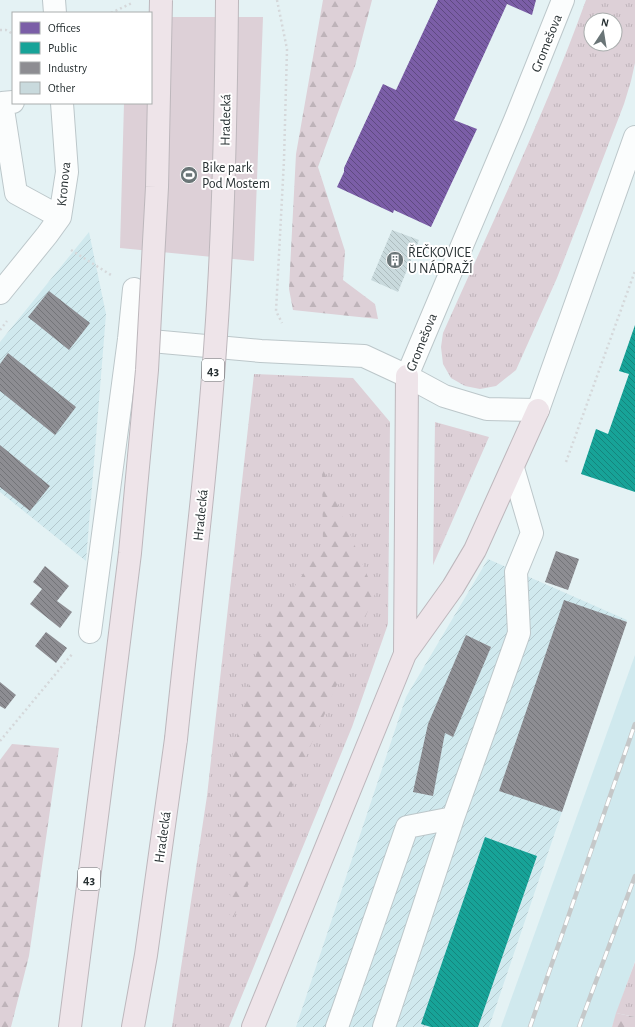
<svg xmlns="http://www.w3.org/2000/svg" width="635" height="1027" font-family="'Alegreya Sans',sans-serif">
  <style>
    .built { fill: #d0e9ee }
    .industrial { fill: url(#industrial-furrows) }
    .grass { fill: url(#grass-tufts); fill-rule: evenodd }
    .forest { fill: url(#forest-firs) }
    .pitch { fill: #ddd0d7 }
    .offices { fill: url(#offices-back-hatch) }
    .public { fill: url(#public-back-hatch) }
    .industry { fill: url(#industry-back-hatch) }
    .building { fill: url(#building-back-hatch) }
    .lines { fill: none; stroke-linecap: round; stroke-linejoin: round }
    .minor-casing { stroke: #bcc7ca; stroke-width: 24 }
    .highway-casing { stroke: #bdb7bc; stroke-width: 24 }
    .path { stroke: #d5d8da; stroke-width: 2.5; stroke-dasharray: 2 3; stroke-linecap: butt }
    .minor { stroke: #fbfdfd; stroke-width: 22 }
    .highway { stroke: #eee4e9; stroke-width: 22 }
    .rail-casing { stroke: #c5c8c9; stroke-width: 4.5 }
    .rail { stroke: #fff; stroke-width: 3; stroke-dasharray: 9; stroke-linecap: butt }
    .highway-bridge-casing { stroke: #bdb7bc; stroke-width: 24; stroke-linecap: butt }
    .highway-bridge { stroke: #eee4e9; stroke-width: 22 }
    .labels { text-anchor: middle; stroke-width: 4; stroke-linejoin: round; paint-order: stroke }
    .shield { fill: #fff; stroke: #686f70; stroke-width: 1 }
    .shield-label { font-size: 13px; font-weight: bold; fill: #283133 }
    .street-label { font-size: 14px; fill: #283133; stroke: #fff }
    .poi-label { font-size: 14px; fill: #283133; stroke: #fff; text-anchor: start }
  </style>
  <defs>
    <pattern id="industrial-furrows" width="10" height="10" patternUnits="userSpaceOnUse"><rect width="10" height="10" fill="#d0e9ee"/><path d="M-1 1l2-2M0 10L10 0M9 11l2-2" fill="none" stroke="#b3c8cd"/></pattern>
    <pattern id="grass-tufts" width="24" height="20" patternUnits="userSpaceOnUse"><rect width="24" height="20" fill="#ddd0d7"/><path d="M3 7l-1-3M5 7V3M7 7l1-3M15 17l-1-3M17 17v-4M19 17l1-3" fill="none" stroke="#beb3b9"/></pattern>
    <pattern id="forest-firs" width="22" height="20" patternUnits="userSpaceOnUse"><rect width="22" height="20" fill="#ddd0d7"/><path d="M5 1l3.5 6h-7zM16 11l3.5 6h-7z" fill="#beb3b9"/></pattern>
    <pattern id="offices-back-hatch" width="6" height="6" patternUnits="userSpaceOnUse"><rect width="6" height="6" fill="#7b5ea7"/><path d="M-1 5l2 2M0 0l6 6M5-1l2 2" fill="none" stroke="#5f4a81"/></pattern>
    <pattern id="public-back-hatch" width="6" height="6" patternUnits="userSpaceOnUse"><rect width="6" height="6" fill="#17a398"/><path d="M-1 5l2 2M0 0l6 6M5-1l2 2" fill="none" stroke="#15857d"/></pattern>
    <pattern id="industry-back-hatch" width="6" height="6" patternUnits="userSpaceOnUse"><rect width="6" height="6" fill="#8d8d92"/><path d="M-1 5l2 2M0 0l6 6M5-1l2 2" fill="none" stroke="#737478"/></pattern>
    <pattern id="building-back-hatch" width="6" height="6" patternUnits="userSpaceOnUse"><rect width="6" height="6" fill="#c9dadd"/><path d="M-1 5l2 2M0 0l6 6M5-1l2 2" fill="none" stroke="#adbcbe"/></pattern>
  </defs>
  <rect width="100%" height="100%" fill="#e4f2f4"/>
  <path class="built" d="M635,655V961L612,1027H501Z"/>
  <path class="industrial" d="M89,232L106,314L86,561L0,492V342Z
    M488,559L627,620L489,1027H296L406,697Z"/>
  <path class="grass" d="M586,0H635V63L631,81L624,104L557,278L516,370L496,386L480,389L465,386L451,378L443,364L441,347L443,333C492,223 545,114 586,0ZM591,20H615V44H591Z
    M254,374L353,378L390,422L388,624L352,727L229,1027H172L207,796Z
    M435,422L489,437L433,565Z
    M635,962V1017L616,1013Z"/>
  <path class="forest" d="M323,0H372L355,66L318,167L345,251L343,280L375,304L378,319L293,310L289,289L296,154Z
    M322,467L375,594L323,718L230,925L231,762L260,637L323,545Z
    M12,744L59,748L29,956L11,1027H0V760Z
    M616,1013L635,1017V1027H612Z"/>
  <path class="pitch" d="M151,17H263L254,261L120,248L124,103H151Z"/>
  <path class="offices" d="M438,0H536L532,15L507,4L454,120L477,129L431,227L394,210L393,213L337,187L344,172V168L383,84L396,90Z"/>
  <path class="public" d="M635,325V492L581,474L596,429L608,434L629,374L619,371Z
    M485,837L537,856L478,1027H431L421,1024Z"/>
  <path class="industry" d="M49,291L90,323L69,350L28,317Z
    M8,353L76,407L55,435L0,391V364Z
    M0,445L50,486L30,511L0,487Z
    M556,551L579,559L568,590L545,582Z
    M45,566L69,586L57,601L72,612L60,628L30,604L42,589L33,582Z
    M564,600L627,622L562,812L499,791Z
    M46,632L67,648L56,663L35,646Z
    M466,635L491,647L453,737L445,733L433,796L413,792L428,724Z
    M0,682L16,695L5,709L0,706Z"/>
  <path class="building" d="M392,230L419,240L398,292L371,280Z"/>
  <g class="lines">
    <defs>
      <path id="minor" d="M54,0L55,13
        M13,102L2,103L16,193L60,217
        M0,293L47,235L60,217L67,172L62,103
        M129,339L261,351L364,356L407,376L444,396L487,409L538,410L635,137
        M407,376L515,120L563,0
        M90,632L129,339L134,289
        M337,1027L407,827L453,818
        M384,1027L453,818L519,633L516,572L532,533L513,468"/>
      <path id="highway" d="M405,654L407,376
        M70,1027L108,730
        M133,1027L146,955L176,739
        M253,1027L405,654L453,587L475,550L538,410"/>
    </defs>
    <use href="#minor" class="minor-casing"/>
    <use href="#highway" class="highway-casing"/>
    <path class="path" d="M277,0L287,49L284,160L276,311L282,323
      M111,13L132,3
      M0,30H6L13,34
      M71,250L111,275
      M0,330L7,321
      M566,462L635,271
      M0,741L73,653"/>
    <use href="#minor" class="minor"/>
    <use href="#highway" class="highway"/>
    <defs>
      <path id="rail" d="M530,1027L635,724
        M579,1027L635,876"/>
    </defs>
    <use href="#rail" class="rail-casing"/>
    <use href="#rail" class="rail"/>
    <defs>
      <path id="highway-bridge" d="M108,730L130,553L147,370L157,187L161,0
        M176,739C190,604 207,470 216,335C224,224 226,112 227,0"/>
    </defs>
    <use href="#highway-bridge" class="highway-bridge-casing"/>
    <use href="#highway-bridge" class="highway-bridge"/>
  </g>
  <defs>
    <symbol id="stadium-disc" viewBox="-11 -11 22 22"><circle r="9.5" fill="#6a7577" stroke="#fff"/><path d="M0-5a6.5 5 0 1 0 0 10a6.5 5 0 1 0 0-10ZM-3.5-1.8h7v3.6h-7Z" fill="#fff"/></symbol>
    <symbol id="building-disc" viewBox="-11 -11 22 22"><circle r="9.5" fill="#6a7577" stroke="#fff"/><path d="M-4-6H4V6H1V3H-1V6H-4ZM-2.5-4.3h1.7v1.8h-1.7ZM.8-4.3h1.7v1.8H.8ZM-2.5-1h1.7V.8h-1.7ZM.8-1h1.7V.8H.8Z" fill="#fff"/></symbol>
  </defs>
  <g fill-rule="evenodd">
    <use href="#stadium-disc" x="179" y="165" width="20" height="20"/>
    <use href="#building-disc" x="385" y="250" width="20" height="20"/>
  </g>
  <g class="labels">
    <g class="shield">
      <rect x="202" y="359" width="22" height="22" rx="3"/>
      <rect x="78" y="868" width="22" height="22" rx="3"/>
    </g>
    <g class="shield-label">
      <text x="213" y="375">43</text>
      <text x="89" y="884">43</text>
    </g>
    <g class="street-label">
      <text transform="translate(546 43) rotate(-68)" y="5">Gromešova</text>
      <text transform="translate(225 120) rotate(-89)" y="5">Hradecká</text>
      <text transform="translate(63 184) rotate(-84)" y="5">Kronova</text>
      <text transform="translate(421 342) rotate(-68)" y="5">Gromešova</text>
      <text transform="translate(200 515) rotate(-84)" y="5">Hradecká</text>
      <text transform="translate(162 837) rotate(-82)" y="5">Hradecká</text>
    </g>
    <g class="poi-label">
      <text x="202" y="172">Bike park<tspan x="202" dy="16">Pod Mostem</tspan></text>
      <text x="408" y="257">ŘEČKOVICE<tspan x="408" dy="16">U NÁDRAŽÍ</tspan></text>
    </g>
  </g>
  <rect x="12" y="12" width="140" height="92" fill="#ffffff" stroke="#a9adad"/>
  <rect x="20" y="22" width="20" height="12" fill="#7b5ea7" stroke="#a9adad"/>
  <text x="48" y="32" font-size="12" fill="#283133">Offices</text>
  <rect x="20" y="42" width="20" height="12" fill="#17a398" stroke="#a9adad"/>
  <text x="48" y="52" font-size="12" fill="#283133">Public</text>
  <rect x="20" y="62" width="20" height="12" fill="#8d8d92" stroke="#a9adad"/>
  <text x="48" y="72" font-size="12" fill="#283133">Industry</text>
  <rect x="20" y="82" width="20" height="12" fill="#c9dadd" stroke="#a9adad"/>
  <text x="48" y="92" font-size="12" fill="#283133">Other</text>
  <g transform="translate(603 32) rotate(12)"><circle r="19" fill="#ffffff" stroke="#a9adad"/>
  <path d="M0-3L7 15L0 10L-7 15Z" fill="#6a7577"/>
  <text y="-6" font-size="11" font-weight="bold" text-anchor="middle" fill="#283133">N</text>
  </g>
</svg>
